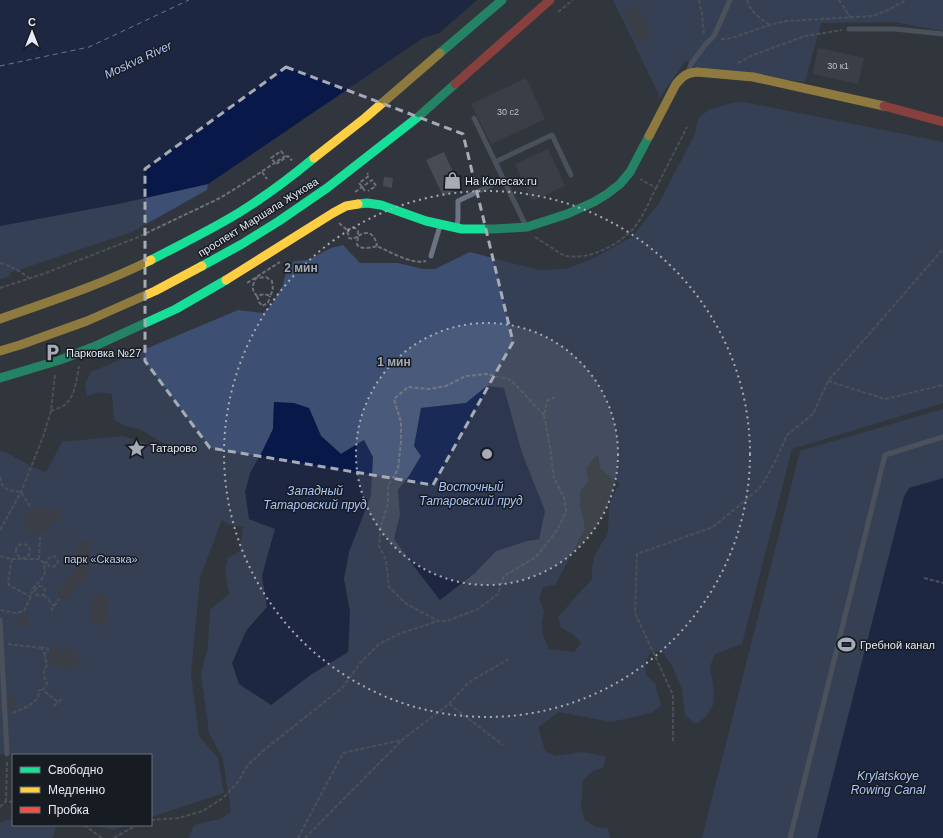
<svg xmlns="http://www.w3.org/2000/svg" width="943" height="838" font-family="Arial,sans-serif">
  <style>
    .green { fill: #3d4f72; fill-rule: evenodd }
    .water { fill: #071849 }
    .pier { fill: #31353d }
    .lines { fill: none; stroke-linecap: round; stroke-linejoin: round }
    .ferry { stroke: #abc6fa; stroke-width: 1; stroke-dasharray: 5 4; stroke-linecap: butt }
    .building { fill: #484b53 }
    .path { stroke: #6c707a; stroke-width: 2; stroke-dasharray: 4 2; stroke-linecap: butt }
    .lane { stroke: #6c7382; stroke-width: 5 }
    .fast { stroke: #16e098; stroke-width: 9 }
    .slow { stroke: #ffcf43; stroke-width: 9 }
    .jam { stroke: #f24e42; stroke-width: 9 }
    .marked { fill: none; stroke: #a7abb5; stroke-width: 3; stroke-dasharray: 8 5; stroke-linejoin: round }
    .ring { fill: none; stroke: #a7abb5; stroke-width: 2; stroke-dasharray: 2 4 }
    .labels { text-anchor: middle; stroke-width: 3; stroke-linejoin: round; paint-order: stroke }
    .number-label { font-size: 9px; fill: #bec3cc }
    .poi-label { font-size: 11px; fill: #e6ebf5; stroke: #171b22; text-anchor: start }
    .street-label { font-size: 11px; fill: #e6ebf5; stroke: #171b22 }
    .park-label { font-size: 11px; fill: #bdcff2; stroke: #171b22 }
    .water-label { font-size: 12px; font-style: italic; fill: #abc6fa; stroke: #171b22 }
    .centre { fill: #a7abb5; stroke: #171b22; stroke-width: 2 }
    .ring-label { font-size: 12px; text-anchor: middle; font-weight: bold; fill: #a7abb5; stroke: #171b22; stroke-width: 3; stroke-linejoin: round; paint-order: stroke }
  </style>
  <rect width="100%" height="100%" fill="#31353d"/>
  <path class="green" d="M613,0H943V31L894,22L821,23L805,82L696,68L686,60L660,97Z
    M744,102L943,142V403L792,449L742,644L715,654L710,666L714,692L713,705L706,717L695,724L685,715L682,689L671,664L663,652L651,651L645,663L646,675L655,683L661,706L651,713L611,722L559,712L538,727L545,751L556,756L581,752L605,756L604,767L593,771L583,780L581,808L585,820L596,827L608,828L610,838H189L194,825L220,819L231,812L223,759L209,733L201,674L208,647L210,610L229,594L225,570L228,558L240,551L243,527L230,525L222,520L200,577L191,674L199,736L218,758L224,793L151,817V755L0,754V452H5L31,466L46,472L62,442L123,436L188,457L139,429L125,426L114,420L112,394L99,392L87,396L85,384L91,372L238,310L263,313L272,304L283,285L286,271L294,261L308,260L331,248L343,245L360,263H398L423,269H435L470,252L539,270L565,269L590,260L632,237L658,205L695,134L698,119L708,110L732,103ZM487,386L522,453L545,511L539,539L527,541L496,551L475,573L440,600L419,573L394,539L400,515L398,490L409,476L421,456V408L466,403ZM274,403L309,408L321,436L341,454L364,440L371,495L349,552L344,579L350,612L348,652L312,674L246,631L267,607L262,576L268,553L276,529L249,519L263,450L273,429ZM598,455L600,468L620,484L612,496L609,508L608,533L595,555L592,567V579L558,617L561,628L573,634L581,643L574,652L549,649L543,636L542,623L544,611L539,599L543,587L555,585L585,529L580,504V491L589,481L586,469L594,458Z
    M208,184L207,190L132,232L9,273L11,276L0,279V226L118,204Z
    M943,409V838H702L800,451Z
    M13,819V825H55L56,828L52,838H0V823L3,821Z
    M91,825H129L114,830Z"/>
  <path class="water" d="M0,0H545L423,38L208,184L118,204L0,226Z
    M487,386L504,388L522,453L545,511L539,539L527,541L496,551L475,573L440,600L419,573L394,539L400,515L398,490L409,476L421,456L414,446L421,408L466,403Z
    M274,402L294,403L309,408L321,436L341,454L364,440L373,457L371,495L349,552L344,579L350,612L348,652L312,674L271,705L239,684L232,663L246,631L267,607L262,576L268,554L275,529L249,519L245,492L250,473L263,450L273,429Z
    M943,478V838H817L904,496L909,488Z"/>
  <path class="pier" d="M477,0H547L545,2L436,36Z"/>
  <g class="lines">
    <path class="ferry" d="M0,66L89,47L189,0"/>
  </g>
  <path class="building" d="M638,4L652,38L638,44L623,11Z
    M818,48L864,58L858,84L813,74Z
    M526,78L545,119L491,144L471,104Z
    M548,149L565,186L532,201L515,164Z
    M444,152L460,188L443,196L426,160Z
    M384,177L393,178L392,188L383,186Z
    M46,506L47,510L57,506L62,521L50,524L52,530L32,536L30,531L26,532L21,518L25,517L24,513Z
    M77,539L91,540L89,574L66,602L56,594L75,567Z
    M91,595H109L107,625L90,624Z
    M17,616H28V627H17Z
    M49,645H59V655L70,647L82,659L72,670H66L61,665L45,666L49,663Z
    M14,698L18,706L9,709L8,700Z"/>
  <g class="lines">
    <path class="path" d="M699,0L702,14L704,36
      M747,0C752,13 758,17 770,25
      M839,0L850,17
      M558,12L573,0
      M721,39H724L732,38L770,25L786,21L873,16L888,10L903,2L905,0
      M738,63L751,56L805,36L842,30
      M262,172L267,179
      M656,188L687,127
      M365,191L359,183L369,176L367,173
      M355,192L372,180L376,186L368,191
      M339,223L347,230L349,238L353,239L358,236L357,244L358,246C362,249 372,248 377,246C390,252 413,265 426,261
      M347,230L352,228H355L358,231V236C369,229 375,235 377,246
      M535,237L563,255C586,262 617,246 633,229C643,217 649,202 656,188L640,179
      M0,263C11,266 20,271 29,278
      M266,277L272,281L273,290L270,296L264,294L257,296C251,289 252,286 256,278Z
      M247,283L280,262
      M0,288L43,274L136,238L220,198L246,182L285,156L281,151L271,158L276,164L288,156L291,160L292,159
      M257,296L259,302L262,306L268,303L270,296
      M828,381L885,399L943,385
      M51,411C56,409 62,407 66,404C75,396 77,378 79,366
      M544,415L511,380L487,374L466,376L446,386L429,389L408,387L394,399L401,422V441L398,469L388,486V503L381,526L379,546L386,560L389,587L405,603L438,621H447L478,609L498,594L504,576L536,557L558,529L566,511L564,497L554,478L550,447L544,415L547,401L555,397
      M0,477C2,491 9,490 21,492L31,508
      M0,530L21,492L43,437L51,411L55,374
      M16 551a7 7 0 1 1 14 0a7 7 0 1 1-14 0Z
      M0,556L12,559H39L44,563L45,573L41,580L33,588L30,599L24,611L15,613L0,610
      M12,559L8,581L9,585L31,597
      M39,559L40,537
      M44,563L47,562L48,559L52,556C59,557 60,564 53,567L48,565L47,562
      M924,578L943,583
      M35 591a5 5 0 1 1 10 0a5 5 0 1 1-10 0Z
      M44,595L54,606
      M51,611L59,599
      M8,644L42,648
      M42 650a3 3 0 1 1 6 0a3 3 0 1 1-6 0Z
      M44,653L47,665C42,673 44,676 47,684L43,690L58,702
      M449,704L469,682L509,659
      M54,706L63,698
      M13,713C21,709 33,706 38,697C39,695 38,693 39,690H43
      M673,741V695L635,613L637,554L713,527L760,488L775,462L787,435L813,414L828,381L876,326L943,249
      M7,762L6,801L13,802
      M0,807L6,801
      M151,820L178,818L203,811L223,798L238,782L247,766L264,750L342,688L361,662L379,644L399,634L438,621
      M84,825L102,838
      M114,838L124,832L138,825
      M298,838L343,753L402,740L449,704L503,745
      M305,838L401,741"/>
    <path class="lane" d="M849,29H895L943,34
      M689,70L691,64L705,45L714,36L730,0
      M474,118L526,226
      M495,162L552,135L571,175
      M457,227L458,218V201L504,179
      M431,256L440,226
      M0,620L7,754
      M790,838L885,455L943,437"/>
    <path class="fast" d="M440,53L502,0
      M358,204L367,203L381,205L426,221L462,229H494L527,227L567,214L594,202L607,194L620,184L630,172L649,136
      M151,260C181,244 211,230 240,212C266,196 291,177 314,158
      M202,266L242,244L279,221L327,188L418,117L455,84
      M0,378L60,360L93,347L176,309L226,280"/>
    <path class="slow" d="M649,136L676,84C683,76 686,73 697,72L753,77L884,106
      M314,158L365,118L440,53
      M226,280L333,213L346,206L358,204
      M0,319C51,301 103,284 151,260
      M0,351L20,345L87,321L155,291L202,266"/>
    <path class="jam" d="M455,84L550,0
      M884,106L943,122"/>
  </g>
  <path d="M0 0H943V838H0ZM286,67L463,134L513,342L433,485L210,448L145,361V169Z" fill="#31353d" fill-opacity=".55" fill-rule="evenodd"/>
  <path class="marked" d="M286,67L463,134L513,342L433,485L210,448L145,361V169Z"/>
  <circle cx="487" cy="454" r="131" fill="#a7abb5" fill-opacity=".12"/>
  <g class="ring">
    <circle cx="487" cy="454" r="131"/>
    <circle cx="487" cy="454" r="263"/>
  </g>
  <defs>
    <symbol id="shop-bare" viewBox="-9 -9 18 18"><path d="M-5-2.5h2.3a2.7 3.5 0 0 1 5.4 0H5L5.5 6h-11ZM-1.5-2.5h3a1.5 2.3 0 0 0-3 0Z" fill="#a7abb5" stroke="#171b22" stroke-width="2.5" paint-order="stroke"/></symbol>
    <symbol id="parking-bare" viewBox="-9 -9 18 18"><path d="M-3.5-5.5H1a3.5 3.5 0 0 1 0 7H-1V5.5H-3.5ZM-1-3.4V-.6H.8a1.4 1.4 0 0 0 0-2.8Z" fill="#a7abb5" stroke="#171b22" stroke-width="2.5" paint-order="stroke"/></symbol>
    <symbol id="sight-bare" viewBox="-9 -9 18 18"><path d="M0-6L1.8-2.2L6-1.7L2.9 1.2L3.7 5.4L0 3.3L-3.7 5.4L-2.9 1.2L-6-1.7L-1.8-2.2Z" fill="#a7abb5" stroke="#171b22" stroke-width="2.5" paint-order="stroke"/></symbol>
    <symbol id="stadium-bare" viewBox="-9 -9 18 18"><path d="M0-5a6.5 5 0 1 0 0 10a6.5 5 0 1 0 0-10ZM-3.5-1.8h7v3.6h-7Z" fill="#a7abb5" stroke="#171b22" stroke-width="2.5" paint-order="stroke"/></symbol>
  </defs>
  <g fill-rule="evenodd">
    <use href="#shop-bare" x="440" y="168" width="25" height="25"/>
    <use href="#parking-bare" x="40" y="340" width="25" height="25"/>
    <use href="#sight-bare" x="124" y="436" width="25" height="25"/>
    <use href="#stadium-bare" x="834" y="632" width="25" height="25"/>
  </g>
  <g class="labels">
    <g class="number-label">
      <text x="838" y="69">30 к1</text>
      <text x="508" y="115">30 с2</text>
    </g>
    <g class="poi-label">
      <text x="465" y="185">На Колесах.ru</text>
      <text x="66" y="357">Парковка №27</text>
      <text x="150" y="452">Татарово</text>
      <text x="860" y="649">Гребной канал</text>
    </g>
    <g class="street-label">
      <text transform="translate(258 217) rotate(-32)" y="4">проспект Маршала Жукова</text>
    </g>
    <g class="park-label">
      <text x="101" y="563">парк «Сказка»</text>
    </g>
    <g class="water-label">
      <text transform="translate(138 60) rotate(-25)" y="4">Moskva River</text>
      <text x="471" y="491">Восточный<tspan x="471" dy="14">Татаровский пруд</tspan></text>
      <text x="315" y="495">Западный<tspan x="315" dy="14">Татаровский пруд</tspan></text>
      <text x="888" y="780">Krylatskoye<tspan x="888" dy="14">Rowing Canal</tspan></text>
    </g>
  </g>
  <circle cx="487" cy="454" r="6" class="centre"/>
  <g class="ring-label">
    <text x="301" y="272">2 мин</text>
    <text x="394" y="366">1 мин</text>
  </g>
  <rect x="12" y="754" width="140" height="72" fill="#171b22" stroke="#6a6e76"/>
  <rect x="20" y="767" width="20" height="6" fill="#16e098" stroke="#6a6e76"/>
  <text x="48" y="774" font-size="12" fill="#e6ebf5">Свободно</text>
  <rect x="20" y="787" width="20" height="6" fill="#ffcf43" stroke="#6a6e76"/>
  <text x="48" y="794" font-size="12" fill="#e6ebf5">Медленно</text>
  <rect x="20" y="807" width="20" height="6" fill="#f24e42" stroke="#6a6e76"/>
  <text x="48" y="814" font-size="12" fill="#e6ebf5">Пробка</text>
  <g transform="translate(32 32)" stroke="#171b22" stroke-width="3" paint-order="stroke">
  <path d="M0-3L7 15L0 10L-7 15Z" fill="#e6ebf5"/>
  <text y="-6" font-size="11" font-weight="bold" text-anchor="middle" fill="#e6ebf5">С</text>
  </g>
</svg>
